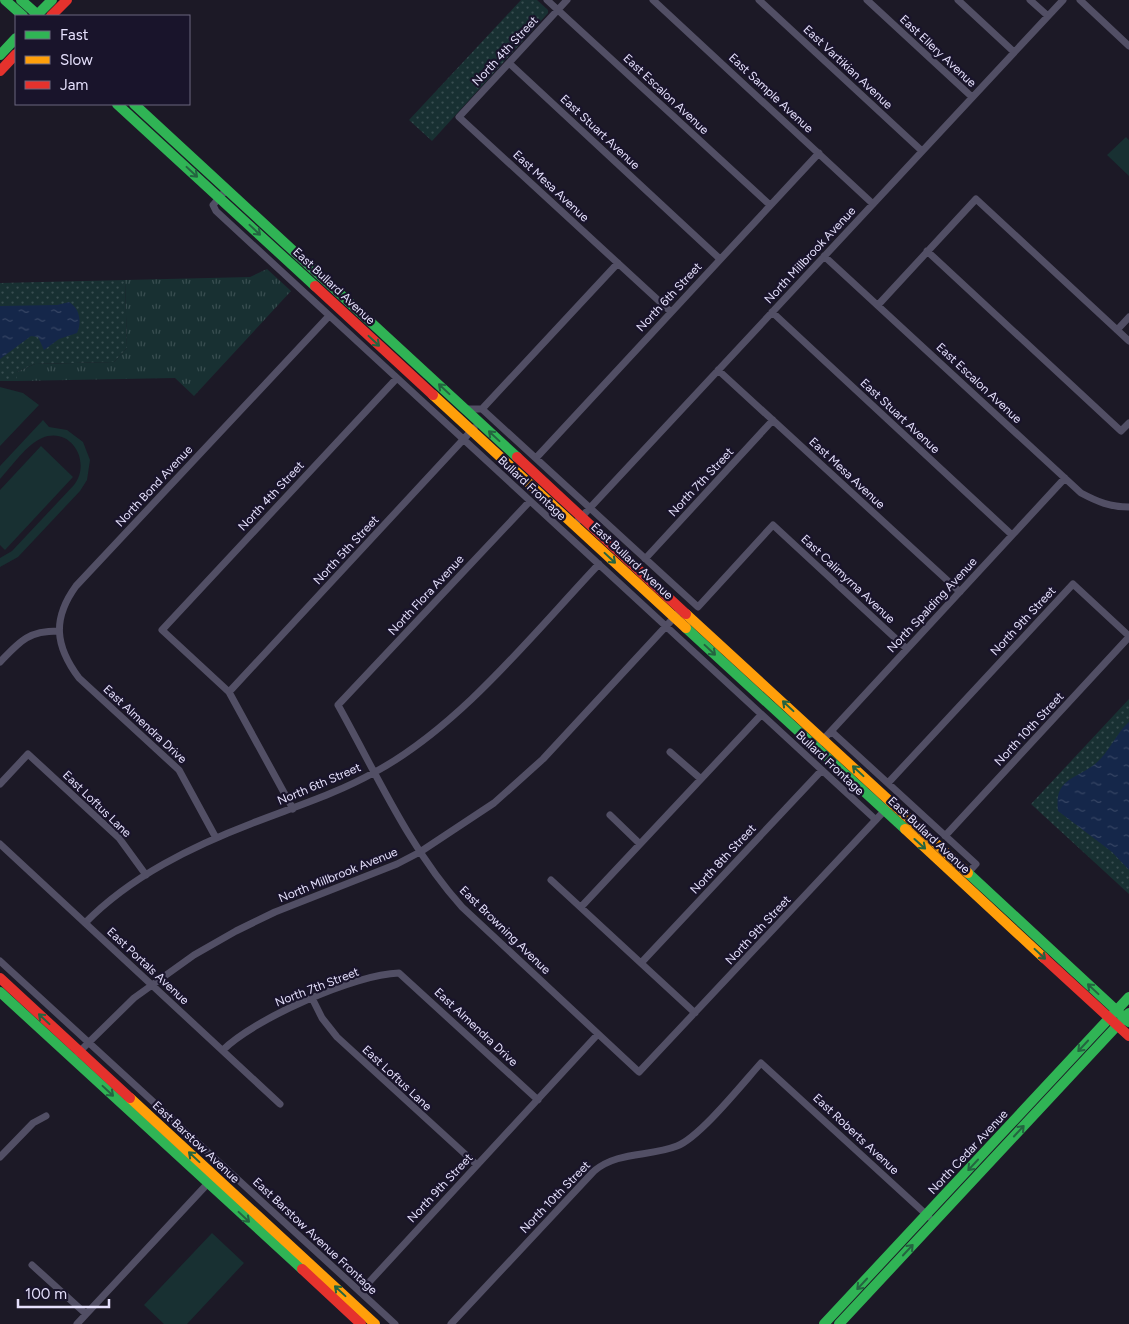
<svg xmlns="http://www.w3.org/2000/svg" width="1129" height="1324" font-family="Figtree,sans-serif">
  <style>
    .grass { fill: url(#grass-dots) }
    .park { fill: url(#park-tufts) }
    .garden { fill: #183032 }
    .water { fill: url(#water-ripples) }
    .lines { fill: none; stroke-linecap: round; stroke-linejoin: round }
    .street { stroke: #524f65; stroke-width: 7 }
    .fast { stroke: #30b455; stroke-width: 10 }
    .slow { stroke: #ff9f0a; stroke-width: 10 }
    .jam { stroke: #e5322d; stroke-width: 10 }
    .oneway { stroke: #246440 }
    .labels { text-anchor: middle; stroke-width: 4.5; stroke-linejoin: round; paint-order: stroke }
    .street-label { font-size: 12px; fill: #e5e0fc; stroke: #19142b }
  </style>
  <defs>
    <pattern id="grass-dots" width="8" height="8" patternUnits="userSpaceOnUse" patternTransform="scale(1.25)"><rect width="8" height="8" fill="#183032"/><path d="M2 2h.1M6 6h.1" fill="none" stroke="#394e51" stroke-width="1.8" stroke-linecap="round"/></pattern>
    <pattern id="park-tufts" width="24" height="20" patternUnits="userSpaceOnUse" patternTransform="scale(1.25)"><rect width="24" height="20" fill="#183032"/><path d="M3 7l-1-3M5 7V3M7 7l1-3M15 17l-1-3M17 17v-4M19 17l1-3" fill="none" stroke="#394e51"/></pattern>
    <pattern id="water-ripples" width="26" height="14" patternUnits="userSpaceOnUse" patternTransform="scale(1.25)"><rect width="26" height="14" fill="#15274a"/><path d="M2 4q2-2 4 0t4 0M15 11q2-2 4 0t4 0" fill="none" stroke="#374665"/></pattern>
  </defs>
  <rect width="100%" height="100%" fill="#1c1926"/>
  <path class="grass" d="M521,0H537L548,10V13L432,141L409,120Z
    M125,280L127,348L114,362L35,364L17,372V381H0V283Z
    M1129,699V894L1031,804Z"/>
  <path class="park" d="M267,269L291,291L194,396L175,378L17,381V372L35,364L114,362L127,348L125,280L250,277Z"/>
  <path class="garden" d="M1126,137L1129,140V176L1107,155Z
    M0,387L23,393L39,405L0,446Z
    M43,420L49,427L67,430L83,442L90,460L87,480L80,491L18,557L0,567V558L12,551L74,485C92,462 71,426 42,438C26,445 12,466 0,479V466Z
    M41,446L73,477L5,550L0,545V490Z
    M212,1233L244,1263L187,1324H164L144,1305Z"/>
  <path class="water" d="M69,302C80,308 82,323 77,333L59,339L44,350L38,337L31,336L0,359V306L57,305Z
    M1129,722V870L1112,852L1058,811C1054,778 1075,780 1095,764C1109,753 1116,733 1129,722Z"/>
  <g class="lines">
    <path class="street" d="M547,0L770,205
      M567,0L459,117L671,312
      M653,0L873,204
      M759,0L922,151
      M867,0L972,97
      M958,0L1014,52
      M1030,0L1048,16
      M1080,0L1129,46
      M509,63L720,259
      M227,189L213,205L216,211L876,820
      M927,251L1121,431L1129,423
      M824,256L1081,493C1098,502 1110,507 1129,507
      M878,305L976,199L1129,341
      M772,312L1012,535
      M1117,330L1129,317
      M718,370L960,592
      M464,409H482L618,263
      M482,409L698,607L773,525L907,649
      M536,458L819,153
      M530,501L338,705C376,773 409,848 462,907L639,1072L887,808
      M574,525L1063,0
      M645,559L773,420
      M0,662C20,641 28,631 58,631
      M229,692L474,428
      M831,731L976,864L968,873
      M821,742L1065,478
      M670,752L701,779
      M888,783L1073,584L1129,636
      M0,784L28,754L119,838L146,875
      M293,809L229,692L162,630L397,378
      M610,815L640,844
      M945,836L1129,637
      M216,838L179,770L79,678C55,646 52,619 76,586L329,316
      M0,844L280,1104
      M551,880L695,1013
      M581,907L761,715
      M85,923C131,876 193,846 253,823C294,807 336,794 375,772C460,726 532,635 599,564
      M0,961L395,1324
      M641,963L822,770
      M312,998L322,1018L337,1037L477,1165
      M223,1050C254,1019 355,974 399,973L538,1100
      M78,1053L134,998L194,955L236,931L275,912L397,864L420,852L494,803L543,759L682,609
      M0,1157L33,1123L46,1116
      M32,1265L86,1314
      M360,1292L598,1034
      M77,1324L211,1180
      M451,1324L594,1171C618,1151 649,1157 677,1146C700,1137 743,1083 761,1063L929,1217"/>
    <path class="fast" d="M5,0L23,16
      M21,0L39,16
      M36,16L52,0
      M0,55L16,38
      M117,104L315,286
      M134,104L517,457
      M686,628L905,829
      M968,873L1129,1022
      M0,992L302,1269
      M824,1324L1129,997
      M839,1324L1129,1013"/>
    <path class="slow" d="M433,395L686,628
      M686,614L968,873
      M905,829L1044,958
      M130,1098L375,1324"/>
    <path class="jam" d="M51,16L67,0
      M0,71L16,54
      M315,286L433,395
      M517,457L686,614
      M1044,958L1129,1036
      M0,978L130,1098
      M302,1269L361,1324"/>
  </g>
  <defs><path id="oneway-shaft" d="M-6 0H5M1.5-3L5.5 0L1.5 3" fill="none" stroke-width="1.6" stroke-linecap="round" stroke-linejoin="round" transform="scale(1.25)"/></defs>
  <g class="oneway">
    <use href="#oneway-shaft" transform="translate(192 172) rotate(43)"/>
    <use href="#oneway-shaft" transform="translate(255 230) rotate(43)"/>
    <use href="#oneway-shaft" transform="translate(374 341) rotate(43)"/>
    <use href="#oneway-shaft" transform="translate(444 389) rotate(-137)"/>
    <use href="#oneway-shaft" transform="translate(494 436) rotate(-137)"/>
    <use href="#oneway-shaft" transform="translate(610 558) rotate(43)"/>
    <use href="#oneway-shaft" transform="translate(710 650) rotate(43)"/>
    <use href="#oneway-shaft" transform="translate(788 706) rotate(-137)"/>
    <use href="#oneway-shaft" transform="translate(858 771) rotate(-137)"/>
    <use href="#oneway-shaft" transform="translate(920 844) rotate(42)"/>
    <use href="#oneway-shaft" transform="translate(1040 954) rotate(43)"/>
    <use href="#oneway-shaft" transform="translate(1093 989) rotate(-137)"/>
    <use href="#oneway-shaft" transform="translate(44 1019) rotate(-137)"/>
    <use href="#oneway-shaft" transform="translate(1083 1046) rotate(133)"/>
    <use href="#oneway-shaft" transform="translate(108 1091) rotate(43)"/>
    <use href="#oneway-shaft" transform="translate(1019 1131) rotate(-47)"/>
    <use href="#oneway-shaft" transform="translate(194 1157) rotate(-137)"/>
    <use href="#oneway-shaft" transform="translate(973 1165) rotate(133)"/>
    <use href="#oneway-shaft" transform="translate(244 1217) rotate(43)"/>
    <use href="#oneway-shaft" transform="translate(908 1250) rotate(-47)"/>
    <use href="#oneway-shaft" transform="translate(862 1284) rotate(133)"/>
    <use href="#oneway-shaft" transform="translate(340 1291) rotate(-137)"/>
  </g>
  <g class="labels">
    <g class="street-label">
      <text transform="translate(505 51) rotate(-47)" y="4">North 4th Street</text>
      <text transform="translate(938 51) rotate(43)" y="4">East Ellery Avenue</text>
      <text transform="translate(848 67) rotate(43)" y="4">East Vartikian Avenue</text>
      <text transform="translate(771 93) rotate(43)" y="4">East Sample Avenue</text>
      <text transform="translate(666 94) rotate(43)" y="4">East Escalon Avenue</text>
      <text transform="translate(600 132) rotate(43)" y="4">East Stuart Avenue</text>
      <text transform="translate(551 186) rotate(43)" y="4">East Mesa Avenue</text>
      <text transform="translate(810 255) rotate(-47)" y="4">North Millbrook Avenue</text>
      <text transform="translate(334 286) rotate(43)" y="4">East Bullard Avenue</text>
      <text transform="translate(669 297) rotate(-47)" y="4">North 6th Street</text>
      <text transform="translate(979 383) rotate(43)" y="4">East Escalon Avenue</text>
      <text transform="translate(900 416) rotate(43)" y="4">East Stuart Avenue</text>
      <text transform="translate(847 473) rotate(43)" y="4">East Mesa Avenue</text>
      <text transform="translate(701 482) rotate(-47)" y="4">North 7th Street</text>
      <text transform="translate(154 486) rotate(-47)" y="4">North Bond Avenue</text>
      <text transform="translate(532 488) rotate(43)" y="4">Bullard Frontage</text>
      <text transform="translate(271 496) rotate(-47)" y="4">North 4th Street</text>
      <text transform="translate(346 550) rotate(-47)" y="4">North 5th Street</text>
      <text transform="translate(632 561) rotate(43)" y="4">East Bullard Avenue</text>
      <text transform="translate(848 579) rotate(43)" y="4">East Calimyrna Avenue</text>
      <text transform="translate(426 595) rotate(-47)" y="4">North Flora Avenue</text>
      <text transform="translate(932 605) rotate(-47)" y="4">North Spalding Avenue</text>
      <text transform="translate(1023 621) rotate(-47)" y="4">North 9th Street</text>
      <text transform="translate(145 724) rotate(43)" y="4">East Almendra Drive</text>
      <text transform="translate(1029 729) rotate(-47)" y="4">North 10th Street</text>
      <text transform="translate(830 763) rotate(43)" y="4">Bullard Frontage</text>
      <text transform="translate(319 784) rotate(-23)" y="4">North 6th Street</text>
      <text transform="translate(97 804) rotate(44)" y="4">East Loftus Lane</text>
      <text transform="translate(929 835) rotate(43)" y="4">East Bullard Avenue</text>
      <text transform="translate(723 859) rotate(-47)" y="4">North 8th Street</text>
      <text transform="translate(338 875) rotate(-22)" y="4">North Millbrook Avenue</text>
      <text transform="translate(505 930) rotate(44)" y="4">East Browning Avenue</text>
      <text transform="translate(758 930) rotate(-47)" y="4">North 9th Street</text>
      <text transform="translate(148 966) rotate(43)" y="4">East Portals Avenue</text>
      <text transform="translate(317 987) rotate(-21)" y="4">North 7th Street</text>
      <text transform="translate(476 1027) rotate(43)" y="4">East Almendra Drive</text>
      <text transform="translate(397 1078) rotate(43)" y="4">East Loftus Lane</text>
      <text transform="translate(856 1134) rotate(43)" y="4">East Roberts Avenue</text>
      <text transform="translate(196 1142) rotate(43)" y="4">East Barstow Avenue</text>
      <text transform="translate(968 1152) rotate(-47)" y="4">North Cedar Avenue</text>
      <text transform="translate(440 1188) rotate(-47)" y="4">North 9th Street</text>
      <text transform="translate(555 1197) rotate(-46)" y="4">North 10th Street</text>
      <text transform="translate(315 1236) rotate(43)" y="4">East Barstow Avenue Frontage</text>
    </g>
  </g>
  <rect x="15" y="15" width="175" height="90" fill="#19142b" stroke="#6b667f"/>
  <rect x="25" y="31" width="25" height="8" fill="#30b455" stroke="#6b667f"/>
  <text x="60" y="40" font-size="15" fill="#e5e0fc">Fast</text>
  <rect x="25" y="56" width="25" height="8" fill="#ff9f0a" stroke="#6b667f"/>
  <text x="60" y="65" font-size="15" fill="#e5e0fc">Slow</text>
  <rect x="25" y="81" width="25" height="8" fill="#e5322d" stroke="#6b667f"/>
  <text x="60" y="90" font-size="15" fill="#e5e0fc">Jam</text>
  <path d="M18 1299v8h91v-8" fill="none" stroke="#e5e0fc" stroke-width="2.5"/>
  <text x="25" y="1299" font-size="15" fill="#e5e0fc" stroke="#19142b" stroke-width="4" paint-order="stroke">100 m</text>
</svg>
